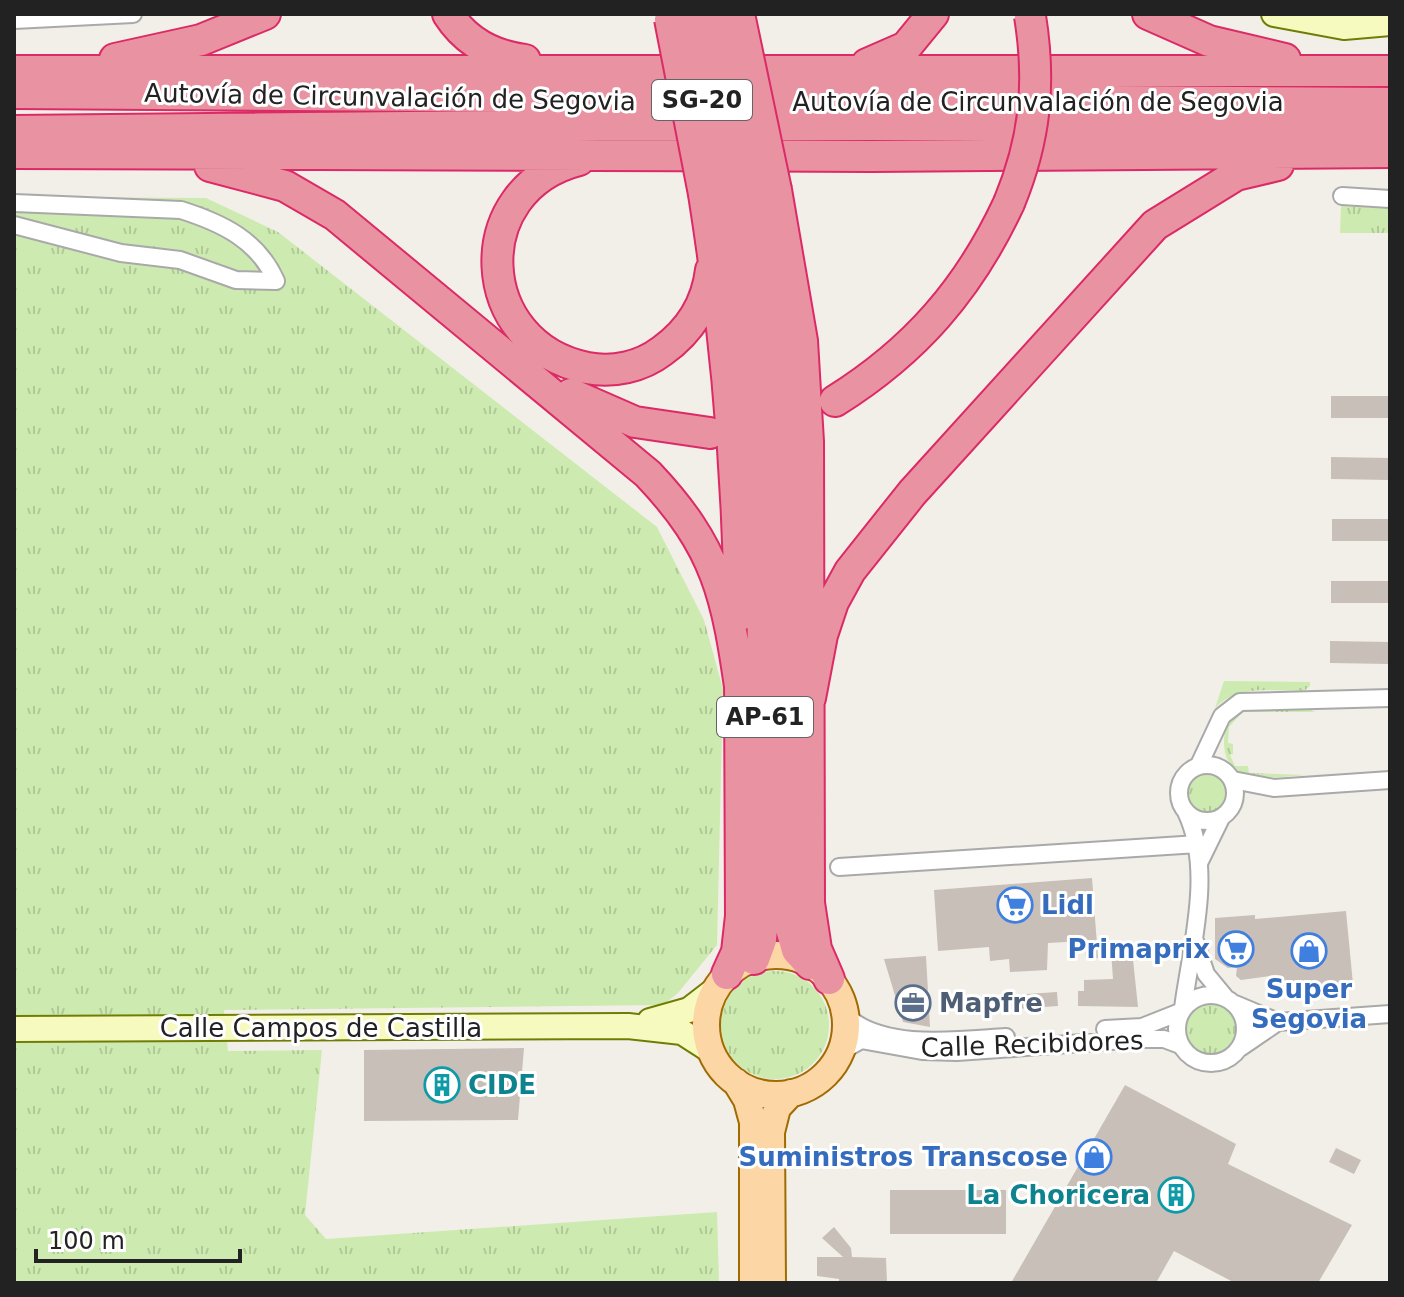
<svg xmlns="http://www.w3.org/2000/svg" width="1404" height="1297" font-family="'DejaVu Sans',sans-serif">
  <style>
    .grass { fill: url(#grass-tufts) }
    .building { fill: #c7bfb8 }
    .lines { fill: none; stroke-linecap: round; stroke-linejoin: round }
    .street-casing { stroke: #a9a9a9; stroke-width: 20 }
    .secondary-casing { stroke: #707d05; stroke-width: 28 }
    .primary-casing { stroke: #a06b00; stroke-width: 30 }
    .highway-casing { stroke: #dc2a67; stroke-width: 34 }
    .street { stroke: #fff; stroke-width: 16 }
    .secondary { stroke: #f7fabf; stroke-width: 24 }
    .primary { stroke: #fcd6a4; stroke-width: 26 }
    .highway { stroke: #e892a2; stroke-width: 30 }
    .highway-bridge-casing { stroke: #dc2a67; stroke-width: 34; stroke-linecap: butt }
    .highway-bridge { stroke: #e892a2; stroke-width: 30 }
    .labels { text-anchor: middle; stroke-width: 6; stroke-linejoin: round; paint-order: stroke }
    .shield { fill: #fff; stroke: #646464; stroke-width: 2 }
    .shield-label { font-size: 24px; font-weight: bold; fill: #222 }
    .street-label { font-size: 26px; fill: #222; stroke: #fff }
    .shop-label { font-size: 26px; font-weight: bold; fill: #366cbe; stroke: #fff; text-anchor: end }
    .service-label { font-size: 26px; font-weight: bold; fill: #4e5e75; stroke: #fff; text-anchor: start }
    .culture-label { font-size: 26px; font-weight: bold; fill: #0d838f; stroke: #fff; text-anchor: start }
  </style>
  <defs>
    <pattern id="grass-tufts" width="24" height="20" patternUnits="userSpaceOnUse" patternTransform="scale(2)"><rect width="24" height="20" fill="#cdebb0"/><path d="M3 7l-1-3M5 7V3M7 7l1-3M15 17l-1-3M17 17v-4M19 17l1-3" fill="none" stroke="#b0c997"/></pattern>
  </defs>
  <rect width="100%" height="100%" fill="#f2efe9"/>
  <path class="grass" d="M14,197L206,198L278,232L657,527L704,620L723,689L717,945L678,993L663,1005L224,1010L228,1051L322,1050L305,1215L326,1239L717,1212L719,1283H14Z
    M1341,206L1390,208V233H1340Z
    M1224,681L1310,682V686L1304,691C1274,691 1238,684 1215,708Z
    M1307,708L1315,712H1243L1229,727L1228,743L1233,744V754L1230,755L1235,766H1248L1249,773L1305,775C1275,777 1225,788 1224,743C1224,729 1228,718 1239,710Z
    M1187 794a21 21 0 1 1 42 0a21 21 0 1 1-42 0Z
    M721 1025a54 54 0 1 1 108 0a54 54 0 1 1-108 0Z
    M1185 1028a26 26 0 1 1 52 0a26 26 0 1 1-52 0Z"/>
  <path class="building" d="M1331,396H1390V418H1331Z
    M1331,457L1390,458V480L1331,479Z
    M1332,519H1390V541H1332Z
    M1331,581H1390V603H1331Z
    M1330,641L1390,642V664L1330,663Z
    M1092,878L1098,958L1086,959L1084,941L1048,943L1047,970L1010,972L1009,959L990,961L989,947L938,951L934,890Z
    M1346,911L1353,984L1272,991L1270,976L1241,980L1236,976L1237,967L1228,968L1215,959V918L1255,915V919Z
    M1132,950L1138,1007L1078,1006V991H1084V980L1113,979L1111,951Z
    M926,956L930,1027L903,1022L884,959Z
    M1057,992L1058,1006L1000,1010L999,996Z
    M524,1048L518,1120L364,1121V1050Z
    M1125,1085L1236,1144L1228,1164L1352,1225L1318,1283H1235L1174,1251L1156,1283H1011Z
    M1336,1148L1361,1160L1354,1174L1329,1162Z
    M890,1190H1006V1234H890Z
    M834,1227L851,1248L852,1257L886,1258L887,1283H839V1279L817,1276V1257H843L822,1238Z"/>
  <g class="lines">
    <defs>
      <path id="street" d="M14,20L133,14
        M1342,196L1390,199
        M14,203L181,210C222,223 258,240 276,281L236,280L180,260L121,253L14,225
        M1179 793a28 28 0 1 1 56 0a28 28 0 1 1-56 0Z
        M1199,765L1222,716L1240,702L1390,698
        M1233,780L1274,788L1390,780
        M1200,861L1221,818
        M839,867L1198,844
        M1195,941L1206,974L1225,997
        M1177 1029a34 34 0 1 1 68 0a34 34 0 1 1-68 0Z
        M1235,1004L1278,1022
        M1183,1008C1191,947 1214,870 1186,812
        M845,1015C883,1051 959,1040 1006,1037
        M1105,1029L1142,1027L1180,1012
        M1240,1048L1278,1022L1390,1014
        M840,1052L861,1040L922,1051L957,1052L1139,1039H1164L1180,1045"/>
      <path id="secondary" d="M1274,14L1344,27L1390,23
        M650,1021L689,1010L715,990
        M14,1029L628,1026L682,1032L710,1050"/>
      <path id="primary" d="M706 1025a70 70 0 1 1 140 0a70 70 0 1 1-140 0Z
        M736,1082L747,1100L753,1122V1283
        M772,1283L771,1132L777,1108L791,1093"/>
      <path id="highway" d="M448,14C466,42 493,56 525,60
        M1148,14L1209,41L1285,59
        M115,59L201,40L265,14
        M867,64L906,47L933,14
        M14,71H1390
        M14,93L1390,103
        M14,131L599,125H1390
        M14,153L872,156L1390,152
        M579,160C465,189 473,345 587,368C613,373 641,367 662,351C690,331 707,304 711,270
        M210,166L285,186L335,215L648,474C718,548 727,596 741,693
        M776,190L802,341L808,442L809,903L816,949L829,979
        M728,191C773,429 760,664 764,904L761,940L754,959
        M753,193L772,324L783,446L787,914L797,950L810,964
        M704,194C726,333 738,473 740,615
        M571,394L635,422L710,433
        M835,401C915,351 969,289 1009,203
        M810,698L822,635L833,602L850,571L912,493L1155,225L1236,175L1278,165
        M727,974L737,952L741,916L740,675"/>
    </defs>
    <use href="#street" class="street-casing"/>
    <use href="#secondary" class="secondary-casing"/>
    <use href="#primary" class="primary-casing"/>
    <use href="#highway" class="highway-casing"/>
    <use href="#street" class="street"/>
    <use href="#secondary" class="secondary"/>
    <use href="#primary" class="primary"/>
    <use href="#highway" class="highway"/>
    <defs>
      <path id="highway-bridge" d="M717,14L753,193
        M739,14L776,190
        M693,15L728,191
        M670,19L704,194
        M1009,203C1035,140 1041,84 1030,16"/>
    </defs>
    <use href="#highway-bridge" class="highway-bridge-casing"/>
    <use href="#highway-bridge" class="highway-bridge"/>
  </g>
  <defs>
    <symbol id="supermarket-ring" viewBox="-11 -11 22 22"><circle r="9.5" fill="#fff" stroke="#3f7fe0" stroke-width="1.5"/><path d="M-6-5.5h2.5l.6 2H6L4.5 2H-2.5L-4.4-4H-6ZM-1.5 3.2a1.3 1.3 0 1 0 .1 0ZM3 3.2a1.3 1.3 0 1 0 .1 0Z" fill="#3f7fe0"/></symbol>
    <symbol id="shop-ring" viewBox="-11 -11 22 22"><circle r="9.5" fill="#fff" stroke="#3f7fe0" stroke-width="1.5"/><path d="M-5-2.5h2.3a2.7 3.5 0 0 1 5.4 0H5L5.5 6h-11ZM-1.5-2.5h3a1.5 2.3 0 0 0-3 0Z" fill="#3f7fe0"/></symbol>
    <symbol id="office-ring" viewBox="-11 -11 22 22"><circle r="9.5" fill="#fff" stroke="#5c6f8a" stroke-width="1.5"/><path d="M-6-3h4V-5.5h4V-3h4V5H-6ZM-1-4.5V-3h2v-1.5ZM-6 0V1H6V0Z" fill="#5c6f8a"/></symbol>
    <symbol id="building-ring" viewBox="-11 -11 22 22"><circle r="9.5" fill="#fff" stroke="#0f9aa8" stroke-width="1.5"/><path d="M-4-6H4V6H1V3H-1V6H-4ZM-2.5-4.3h1.7v1.8h-1.7ZM.8-4.3h1.7v1.8H.8ZM-2.5-1h1.7V.8h-1.7ZM.8-1h1.7V.8H.8Z" fill="#0f9aa8"/></symbol>
  </defs>
  <g fill-rule="evenodd">
    <use href="#supermarket-ring" x="995" y="885" width="40" height="40"/>
    <use href="#supermarket-ring" x="1216" y="929" width="40" height="40"/>
    <use href="#shop-ring" x="1289" y="931" width="40" height="40"/>
    <use href="#office-ring" x="893" y="983" width="40" height="40"/>
    <use href="#building-ring" x="422" y="1065" width="40" height="40"/>
    <use href="#shop-ring" x="1074" y="1137" width="40" height="40"/>
    <use href="#building-ring" x="1156" y="1175" width="40" height="40"/>
  </g>
  <g class="labels">
    <g class="shield">
      <rect x="652" y="80" width="100" height="40" rx="6"/>
      <rect x="717" y="697" width="96" height="40" rx="6"/>
    </g>
    <g class="shield-label">
      <text x="702" y="108">SG-20</text>
      <text x="765" y="725">AP-61</text>
    </g>
    <g class="street-label">
      <text transform="translate(390 97) rotate(1)" y="9">Autovía de Circunvalación de Segovia</text>
      <text x="1038" y="111">Autovía de Circunvalación de Segovia</text>
      <text x="321" y="1037">Calle Campos de Castilla</text>
      <text transform="translate(1032 1044) rotate(-2)" y="9">Calle Recibidores</text>
    </g>
    <g class="shop-label">
      <text x="1041" y="914" text-anchor="start">Lidl</text>
      <text x="1210" y="958">Primaprix</text>
      <text x="1309" y="998" text-anchor="middle">Super<tspan x="1309" dy="30">Segovia</tspan></text>
      <text x="1068" y="1166">Suministros Transcose</text>
    </g>
    <g class="service-label">
      <text x="939" y="1012">Mapfre</text>
    </g>
    <g class="culture-label">
      <text x="468" y="1094">CIDE</text>
      <text x="1150" y="1204" text-anchor="end">La Choricera</text>
    </g>
  </g>
  <rect width="1404" height="1297" fill="none" stroke="#222222" stroke-width="32"/>
  <path d="M36 1249v12h204v-12" fill="none" stroke="#222222" stroke-width="4"/>
  <text x="48" y="1249" font-size="24" fill="#222222" stroke="#ffffff" stroke-width="6" paint-order="stroke">100 m</text>
</svg>
